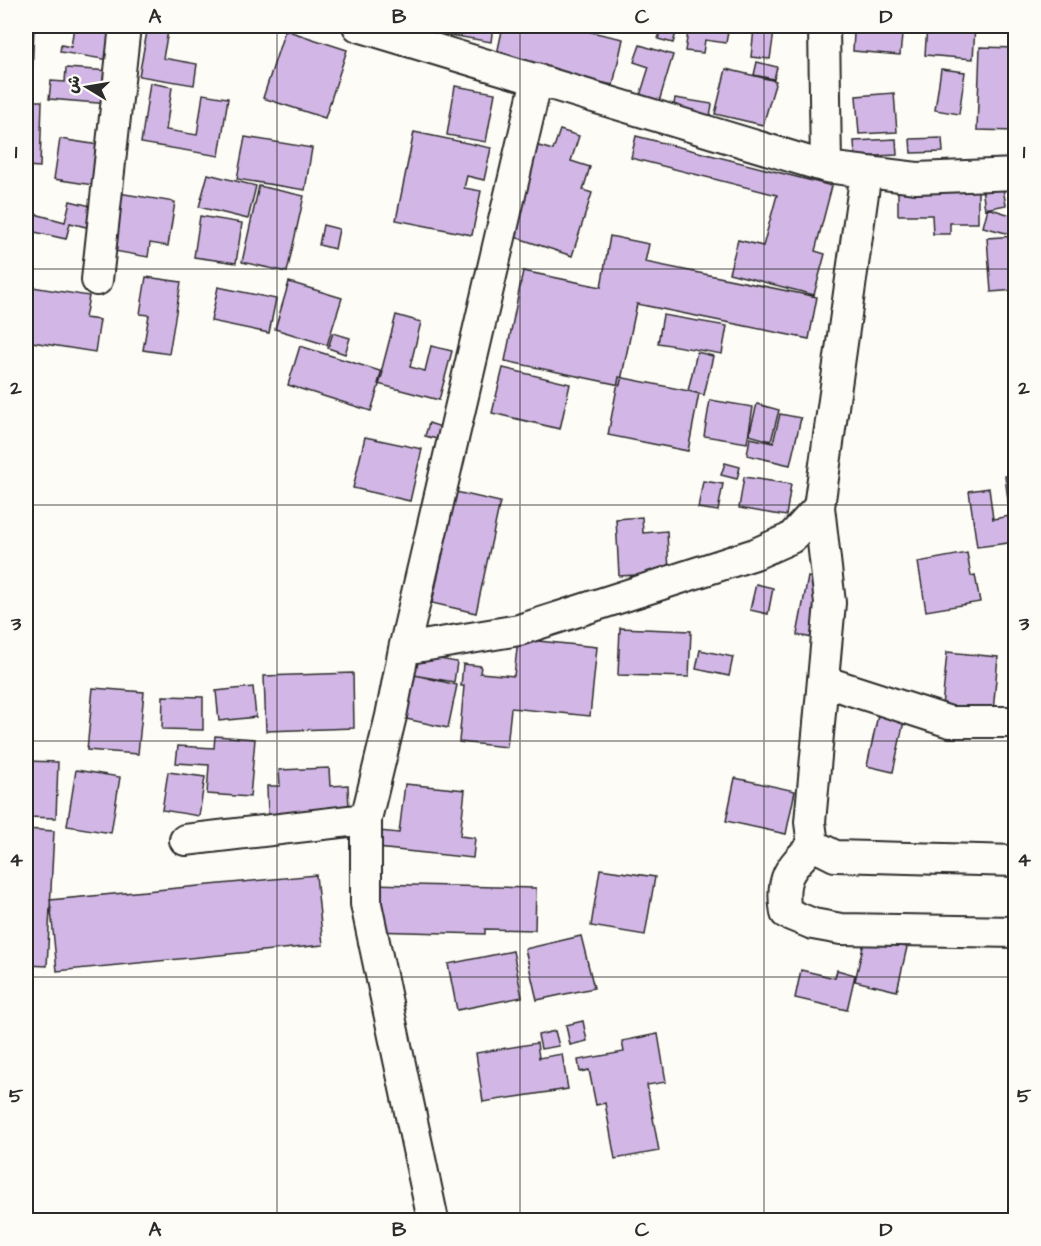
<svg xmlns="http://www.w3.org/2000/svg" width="1041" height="1246" font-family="'Architects Daughter','Playpen Sans Arabic',sans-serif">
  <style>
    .building { fill: #d2b7e6; stroke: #2b2b2b; stroke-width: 1.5 }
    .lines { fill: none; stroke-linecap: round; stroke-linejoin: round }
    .minor-casing { stroke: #2b2b2b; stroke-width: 34 }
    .minor { stroke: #fdfcf7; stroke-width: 30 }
    .grid { fill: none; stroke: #2b2b2b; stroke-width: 1.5; stroke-opacity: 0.55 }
    .neatline { fill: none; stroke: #2b2b2b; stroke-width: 2 }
    .grid-label { font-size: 20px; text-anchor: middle; font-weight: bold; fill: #2b2b2b }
  </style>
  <rect width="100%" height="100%" fill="#fdfcf7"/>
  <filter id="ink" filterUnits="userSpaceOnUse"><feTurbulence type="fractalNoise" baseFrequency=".0167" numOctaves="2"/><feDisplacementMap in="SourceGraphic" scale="12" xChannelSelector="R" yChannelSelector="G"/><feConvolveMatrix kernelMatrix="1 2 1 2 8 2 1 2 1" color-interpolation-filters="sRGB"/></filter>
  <g filter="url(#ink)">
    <path class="building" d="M26,26H34L31,101H42L40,167L26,166Z
      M74,26H115L109,60L60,52L61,45L71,47Z
      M148,26H169L163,58L197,64L194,85L139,76Z
      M167,26H204L203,31Z
      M427,26H493L491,42L426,31Z
      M503,26H564L623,39L613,85L496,59Z
      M662,26H678L673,43L658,39Z
      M689,26H748L747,29L729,26L726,43L705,40L703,53L685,51Z
      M839,26H903L900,55L853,51L854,33L838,32Z
      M927,26H975L973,59L925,55Z
      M754,29L774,32L770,59L751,57Z
      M285,30L347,50L325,118L263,98Z
      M640,45L673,55L658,105L639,99L649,67L634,62Z
      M980,47L1016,48V131L977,130Z
      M757,62L777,67L774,79L754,75Z
      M66,68L125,72L122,105L49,99L51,81L65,82Z
      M726,69L776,81L763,125L715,114Z
      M941,69L965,72L959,114L935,110Z
      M150,83L172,87L166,130L197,135L203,94L228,98L219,156L141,143Z
      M455,86L495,93L486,142L447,135Z
      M894,93L897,132L859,134L856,96Z
      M675,98L712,104L710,117L673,111Z
      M560,130L579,136L571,161L590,167L583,190L592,193L572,256L506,234L535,145L553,150Z
      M414,132L491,148L484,180L467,176L464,188L481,191L472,235L396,220Z
      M636,136L832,186L815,251L825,254L814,295L729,273L738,240L763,246L777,195L631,158Z
      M245,137L312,148L305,190L237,179Z
      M942,138L943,152L911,153L910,139Z
      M60,139L112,147L106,187L54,179Z
      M896,139L897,155L855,157L854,141Z
      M208,174L256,186L248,219L199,207Z
      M941,179H978V223H950V234H933L932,215H898V192H941Z
      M1002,184L1006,205L985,209L982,188Z
      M259,186L304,196L287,272L242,262Z
      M112,192L175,202L168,246L150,243L148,257L103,249Z
      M70,201L99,208L94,229L70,223L66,239L30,231L35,214L65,222Z
      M988,208L1014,216L1010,234L983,227Z
      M200,216L242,223L236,263L194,257Z
      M323,225L339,229L335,249L319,245Z
      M610,236L649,244L645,262L817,297L809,339L637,304L620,385L505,361L523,271L601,287Z
      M1016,236V290L991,292L987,238Z
      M146,277L181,282L169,354L143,350L149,315L140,314Z
      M289,282L342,298L327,345L275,329Z
      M26,286L89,296L85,318L100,320L95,352L26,341Z
      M218,287L276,299L269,333L211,321Z
      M396,315L421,322L410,367L425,371L431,346L452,351L439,400L378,384Z
      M663,315L727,326L722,354L658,343Z
      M333,333L350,338L345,354L328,348Z
      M300,346L383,372L371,411L288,385Z
      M697,352L713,356L704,395L688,391Z
      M503,368L570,384L560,429L492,413Z
      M619,377L699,393L688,451L608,435Z
      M710,400L753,407L747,443L704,436Z
      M757,404L779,410L771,441L749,435Z
      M780,414L801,418L790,465L747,455L750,438L773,443Z
      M429,423L441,427L437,439L425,436Z
      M365,437L422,449L410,501L353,488Z
      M725,463L740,467L737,479L721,475Z
      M1016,474V542L977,547L969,491L989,488L993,519L1010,516L1005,476Z
      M744,477L791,484L786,516L739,508Z
      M703,481L723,484L718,511L698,508Z
      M456,492L500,502L476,613L432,603Z
      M642,517L643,533L667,531L669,573L619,576L616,519Z
      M967,553L971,576L975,575L980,602L926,611L918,562Z
      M808,577L823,580L813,638L797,635Z
      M756,584L773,588L768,614L750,610Z
      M620,628L691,631L689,677L618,675Z
      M518,639L597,647L590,716L511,708L507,747L459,742L464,686H461L463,664L481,666L480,673L514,676Z
      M700,650L733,657L729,676L696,669Z
      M947,652L998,657L993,712L942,707Z
      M416,655L457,662L454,682L413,675Z
      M353,673L354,728L266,731L264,676Z
      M415,675L457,685L448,728L406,719Z
      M253,687L256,717L219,721L216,691Z
      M93,688L144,692L138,754L87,750Z
      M163,696L203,697V730L162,729Z
      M878,715L904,721L893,772L867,766Z
      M215,736L255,739L250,797L207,794L209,765L176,763L178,746L214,748Z
      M26,761L58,762L56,818L26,817Z
      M329,768L330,786L348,785L349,811L268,815L267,786H280L279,770Z
      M76,770L120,777L111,833L67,826Z
      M168,772L205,777L199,816L162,810Z
      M735,778L795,791L786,834L726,821Z
      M405,784L465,790L460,836L475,838L473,858L377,848L379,831L399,833Z
      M26,829L54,831L47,966L26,965Z
      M600,869L655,877L645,935L591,926Z
      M316,875L323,945L57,971L50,900Z
      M370,884L536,888L535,930L485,929V934L368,931Z
      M581,936L594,988L537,1000L525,949Z
      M865,938L907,947L897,991L855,981Z
      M513,951L522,997L457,1010L448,964Z
      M801,970L835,978L837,970L855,975L847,1010L795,998Z
      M583,1021L587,1041L570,1045L566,1025Z
      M555,1031L559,1046L541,1049L538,1035Z
      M658,1034L666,1082L647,1085L659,1151L615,1159L605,1103L596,1105L589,1070L580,1072L578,1060L624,1052L622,1041Z
      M537,1043L539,1058L562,1054L568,1089L483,1102L476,1053Z"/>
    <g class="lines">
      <defs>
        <path id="minor" d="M358,26L826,167L917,178L1016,174
          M824,26L826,167
          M97,280L125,26
          M819,507L830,603L810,822L813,845L835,856L1016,861
          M404,649L537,79
          M823,681L950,722H1016
          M185,840L366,819
          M813,845C789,869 780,878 786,913L813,924L841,929L1016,932
          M433,1220L366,904V819L391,716L404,649L519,630L755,554L791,538L819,507L866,172"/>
      </defs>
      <use href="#minor" class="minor-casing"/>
      <use href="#minor" class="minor"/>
    </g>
  </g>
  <path class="grid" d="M277,26V1220M520,26V1220M764,26V1220M26,269H1016M26,505H1016M26,741H1016M26,977H1016"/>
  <rect width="1041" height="1246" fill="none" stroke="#fdfcf7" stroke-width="66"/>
  <g transform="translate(87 87) rotate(281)" stroke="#fdfcf7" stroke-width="4.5" paint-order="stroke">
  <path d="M0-4.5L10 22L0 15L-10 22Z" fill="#2b2b2b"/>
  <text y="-9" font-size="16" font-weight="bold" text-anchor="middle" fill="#2b2b2b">ش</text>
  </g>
  <rect x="33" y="33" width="975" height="1180" class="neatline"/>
  <g class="grid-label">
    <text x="155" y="23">A</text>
    <text x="399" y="23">B</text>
    <text x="642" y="23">C</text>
    <text x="886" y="23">D</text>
    <text x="16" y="158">1</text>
    <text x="1024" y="158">1</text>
    <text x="16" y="394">2</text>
    <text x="1024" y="394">2</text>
    <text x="16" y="630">3</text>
    <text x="1024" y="630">3</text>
    <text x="16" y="866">4</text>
    <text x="1024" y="866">4</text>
    <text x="16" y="1102">5</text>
    <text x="1024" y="1102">5</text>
    <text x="155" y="1236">A</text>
    <text x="399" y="1236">B</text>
    <text x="642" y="1236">C</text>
    <text x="886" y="1236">D</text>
  </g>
</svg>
